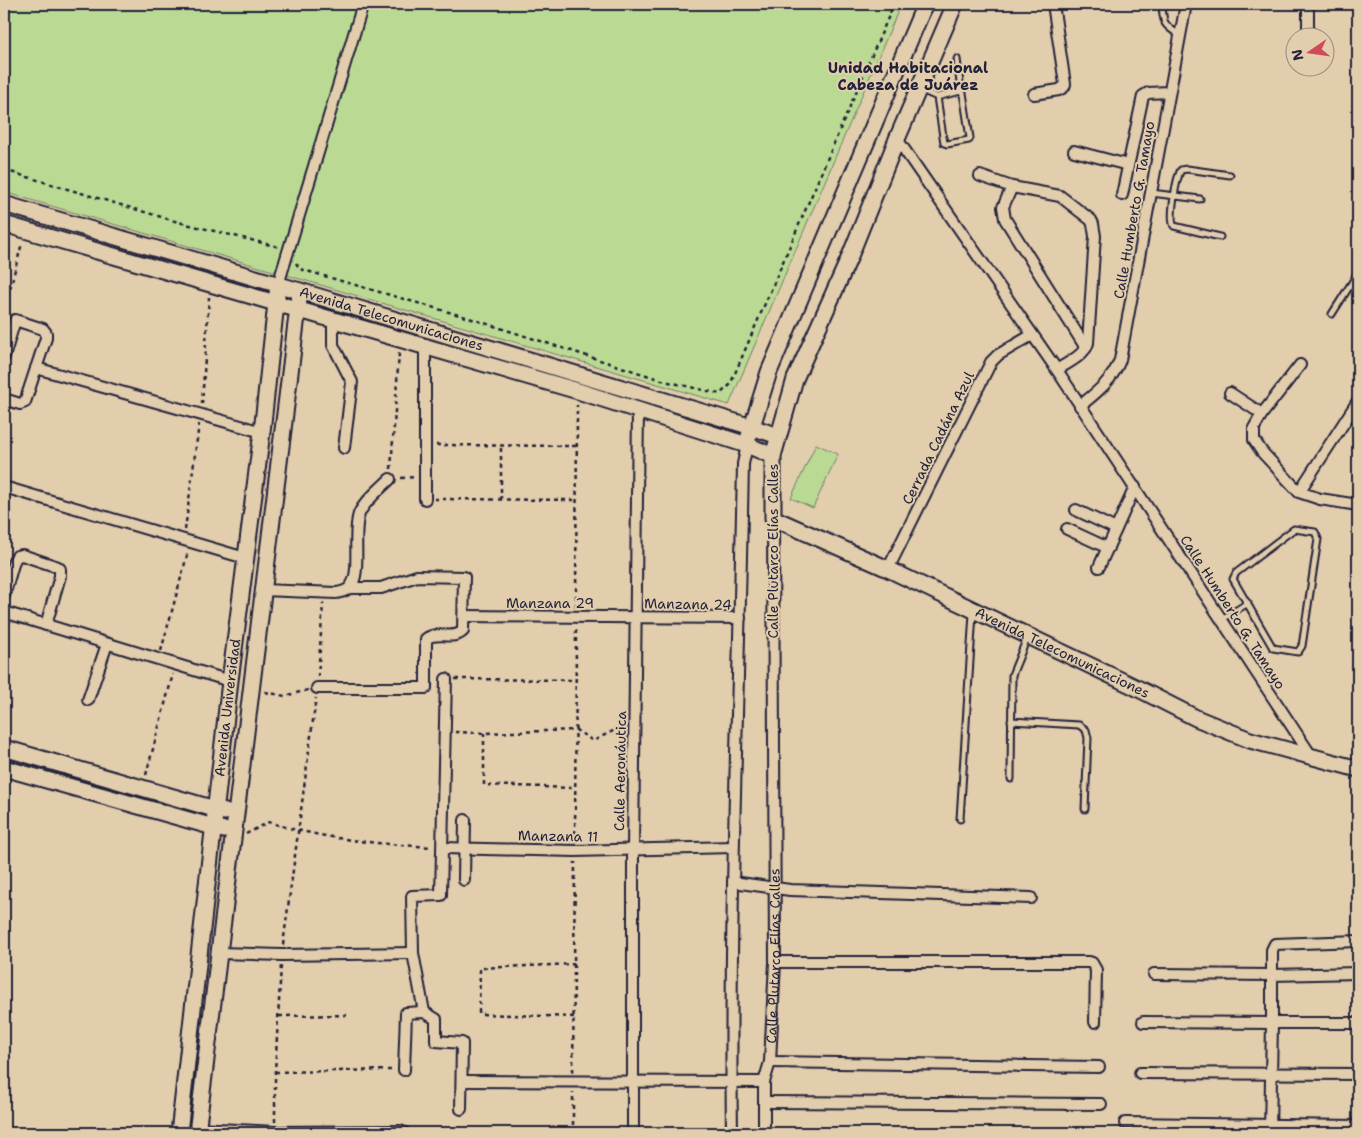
<svg xmlns="http://www.w3.org/2000/svg" width="1362" height="1137" font-family="'Shantell Sans',sans-serif">
  <style>
    .green { fill: #bada93; stroke: #6e7e67 }
    .lines { fill: none; stroke-linecap: round; stroke-linejoin: round }
    .lane-casing { stroke: #22223b; stroke-width: 9 }
    .street-casing { stroke: #22223b; stroke-width: 14 }
    .secondary-casing { stroke: #22223b; stroke-width: 19 }
    .path { stroke: #22223b; stroke-width: 2.5; stroke-dasharray: 4 4; stroke-linecap: butt }
    .lane { stroke: #e2cdac; stroke-width: 5 }
    .street { stroke: #e2cdac; stroke-width: 10 }
    .secondary { stroke: #e2cdac; stroke-width: 15 }
    .labels { text-anchor: middle; stroke-width: 4; stroke-linejoin: round; paint-order: stroke }
    .street-label { font-size: 14px; fill: #22223b; stroke: #e2cdac }
    .neighbourhood-label { font-size: 15px; font-weight: bold; fill: #22223b; stroke: #e2cdac }
  </style>
  <rect width="100%" height="100%" fill="#e2cdac"/>
  <filter id="ink" filterUnits="userSpaceOnUse"><feTurbulence type="fractalNoise" baseFrequency=".02" numOctaves="2"/><feDisplacementMap in="SourceGraphic" scale="10" xChannelSelector="R" yChannelSelector="G"/><feConvolveMatrix kernelMatrix="1 2 1 2 8 2 1 2 1" color-interpolation-filters="sRGB"/></filter>
  <g filter="url(#ink)">
    <path class="green" d="M4,4H901L729,405L4,192Z
      M816,444L838,454L813,508L791,498Z"/>
    <g class="lines">
      <defs>
        <path id="lane" d="M1162,4C1163,23 1163,25 1180,35
          M921,90L937,97L944,143L947,144L969,140L970,138L963,93L961,91L957,59
          M937,97L961,91
          M1151,193L1200,199
          M1220,237L1174,226C1169,219 1176,178 1181,170L1187,169L1230,175
          M1332,314L1358,273
          M1294,529L1315,532L1318,539L1302,646L1298,652L1273,648L1233,579L1236,573Z
          M1222,619L1248,603
          M1011,721L1079,725L1086,730L1088,738L1085,809
          M1011,779L1012,675L1027,638
          M960,819L973,613"/>
        <g id="street">
          <path d="M1308,38V4"/>
          <path d="M1034,94L1059,90L1064,87L1065,84L1053,4"/>
          <path d="M897,139L1057,370L1312,757"/>
          <path d="M1074,151L1128,165"/>
          <path d="M980,176L1012,187L1060,196L1091,220L1093,224L1095,236L1088,343C1084,356 1067,363 1057,370"/>
          <path d="M1012,187L1003,207L1005,219L1086,348"/>
          <path d="M1122,195L1143,96L1148,93L1169,92"/>
          <path d="M278,285L363,4"/>
          <path d="M333,320V345L352,382L344,448"/>
          <path d="M425,347V499"/>
          <path d="M4,357L15,320L43,329L46,333V338L25,402L20,404L4,399"/>
          <path d="M1300,365L1262,414L1254,428V440L1262,452L1299,492L1320,499L1358,505"/>
          <path d="M36,368L262,432"/>
          <path d="M1230,393L1262,414"/>
          <path d="M1080,406C1097,392 1112,381 1120,360L1186,4"/>
          <path d="M4,487L245,558"/>
          <path d="M1299,492L1358,401"/>
          <path d="M1076,510L1116,529"/>
          <path d="M1067,529L1108,548"/>
          <path d="M1099,567L1135,487"/>
          <path d="M888,569L991,362L998,355L1032,335"/>
          <path d="M263,590L336,593C341,592 346,592 350,587C362,575 352,533 359,514C363,503 381,488 390,479"/>
          <path d="M4,596L14,561L17,556L22,555L58,567L60,569V576L46,625"/>
          <path d="M4,612L230,681"/>
          <path d="M464,616L740,618"/>
          <path d="M446,679L441,895L412,896L413,953L424,1012L436,1019V1041L462,1043L461,1109"/>
          <path d="M317,688H426V639C436,630 453,641 463,631L464,577L417,576L381,588H350"/>
          <path d="M88,700L107,644"/>
          <path d="M443,848L575,851L733,847"/>
          <path d="M464,880L465,820"/>
          <path d="M733,882L790,890L1031,898"/>
          <path d="M219,953L282,955L413,953"/>
          <path d="M775,962H1089L1092,963L1096,970L1095,1022"/>
          <path d="M1358,973L1272,975V1023H1358"/>
          <path d="M1154,974L1272,975V950L1275,944L1358,941"/>
          <path d="M1143,1022L1272,1023L1270,1133"/>
          <path d="M770,1062L1099,1067"/>
          <path d="M404,1070L406,1013L424,1012"/>
          <path d="M1140,1073L1358,1074"/>
          <path d="M462,1081L764,1082"/>
          <path d="M764,1102L1101,1104"/>
          <path d="M1125,1123L1358,1126"/>
          <path d="M198,1128L275,1132L400,1131L405,1133"/>
          <path d="M633,1133V850L638,410"/>
          <path d="M732,1133C729,910 739,687 743,464L747,445"/>
          <path id="s1" d="M764,1133V1082L770,1062L775,962L773,518"/>
        </g>
        <g id="secondary">
          <path id="s2" d="M955,4L897,139L848,261L795,379L773,456V518L888,569L1135,687L1196,718L1250,740L1358,769"/>
          <path id="s3" d="M4,204L300,291L752,427L778,436"/>
          <path d="M4,224L578,391L747,445L773,456"/>
          <path d="M749,436L769,372L925,4"/>
          <path d="M4,748L225,812"/>
          <path d="M4,768L224,830"/>
          <path id="s4" d="M179,1133L230,681L262,432L278,285"/>
          <path d="M197,1133L300,291"/>
        </g>
      </defs>
      <use href="#lane" class="lane-casing"/>
      <use href="#street" class="street-casing"/>
      <use href="#secondary" class="secondary-casing"/>
      <path class="path" d="M4,170L178,222L279,247
        M296,263L300,269L466,317L665,381L720,394L730,385L894,4
        M4,312L22,243
        M202,404L209,297
        M436,445L577,446
        M391,469L399,353
        M401,478L416,477
        M434,499L576,500
        M501,500V445
        M185,530L199,424
        M576,607L577,405
        M161,651L188,552
        M318,677L323,603
        M455,679L575,680
        M265,692L285,696L308,690
        M455,732L484,733L576,730L593,741L623,726
        M484,733V785L574,788
        M146,775L173,674
        M246,834L269,822C321,839 378,844 432,847
        M575,842L576,627
        M283,945L316,698
        M279,1016L349,1015
        M574,1017L479,1014L480,968L575,964
        M275,1072L394,1070
        M573,1072L575,862
        M275,1122V1072L281,965
        M573,1133V1092"/>
      <use href="#lane" class="lane"/>
      <use href="#street" class="street"/>
      <use href="#secondary" class="secondary"/>
    </g>
  </g>
  <g class="labels">
    <g class="street-label">
      <text transform="translate(1134 210) rotate(-80)" y="5">Calle Humberto G. Tamayo</text>
      <text dy="5" stroke="none"><textPath href="#s3" startOffset="404">Avenida Telecomunicaciones</textPath></text>
      <text transform="translate(938 438) rotate(-64)" y="5">Cerrada Cadána Azul</text>
      <text transform="translate(773 551) rotate(-90)" y="5">Calle Plutarco Elías Calles</text>
      <text x="550" y="608">Manzana 29</text>
      <text transform="translate(688 604) rotate(1)" y="5">Manzana 24</text>
      <text transform="translate(1233 612) rotate(57)" y="5">Calle Humberto G. Tamayo</text>
      <text dy="5" stroke="none"><textPath href="#s2" startOffset="869">Avenida Telecomunicaciones</textPath></text>
      <text dy="5" stroke="none"><textPath href="#s4" startOffset="428">Avenida Universidad</textPath></text>
      <text transform="translate(620 771) rotate(-89)" y="5">Calle Aeronáutica</text>
      <text transform="translate(558 836) rotate(1)" y="5">Manzana 11</text>
      <text dy="5" stroke="none"><textPath href="#s1" startOffset="178">Calle Plutarco Elías Calles</textPath></text>
    </g>
    <g class="neighbourhood-label">
      <text x="908" y="73">Unidad Habitacional<tspan x="908" dy="17">Cabeza de Juárez</tspan></text>
    </g>
  </g>
  <rect width="1362" height="1137" fill="none" stroke="#e2cdac" stroke-width="20"/>
  <rect x="10" y="10" width="1342" height="1117" fill="none" stroke="#22223b" stroke-width="2" filter="url(#ink)"/>
  <g transform="translate(1310 52) rotate(257)"><circle r="24" fill="#e2cdac" stroke="#95897f"/>
  <path d="M0-4L9 19L0 12L-9 19Z" fill="#d1495b"/>
  <text y="-8" font-size="14" font-weight="bold" text-anchor="middle" fill="#22223b">N</text>
  </g>
</svg>
